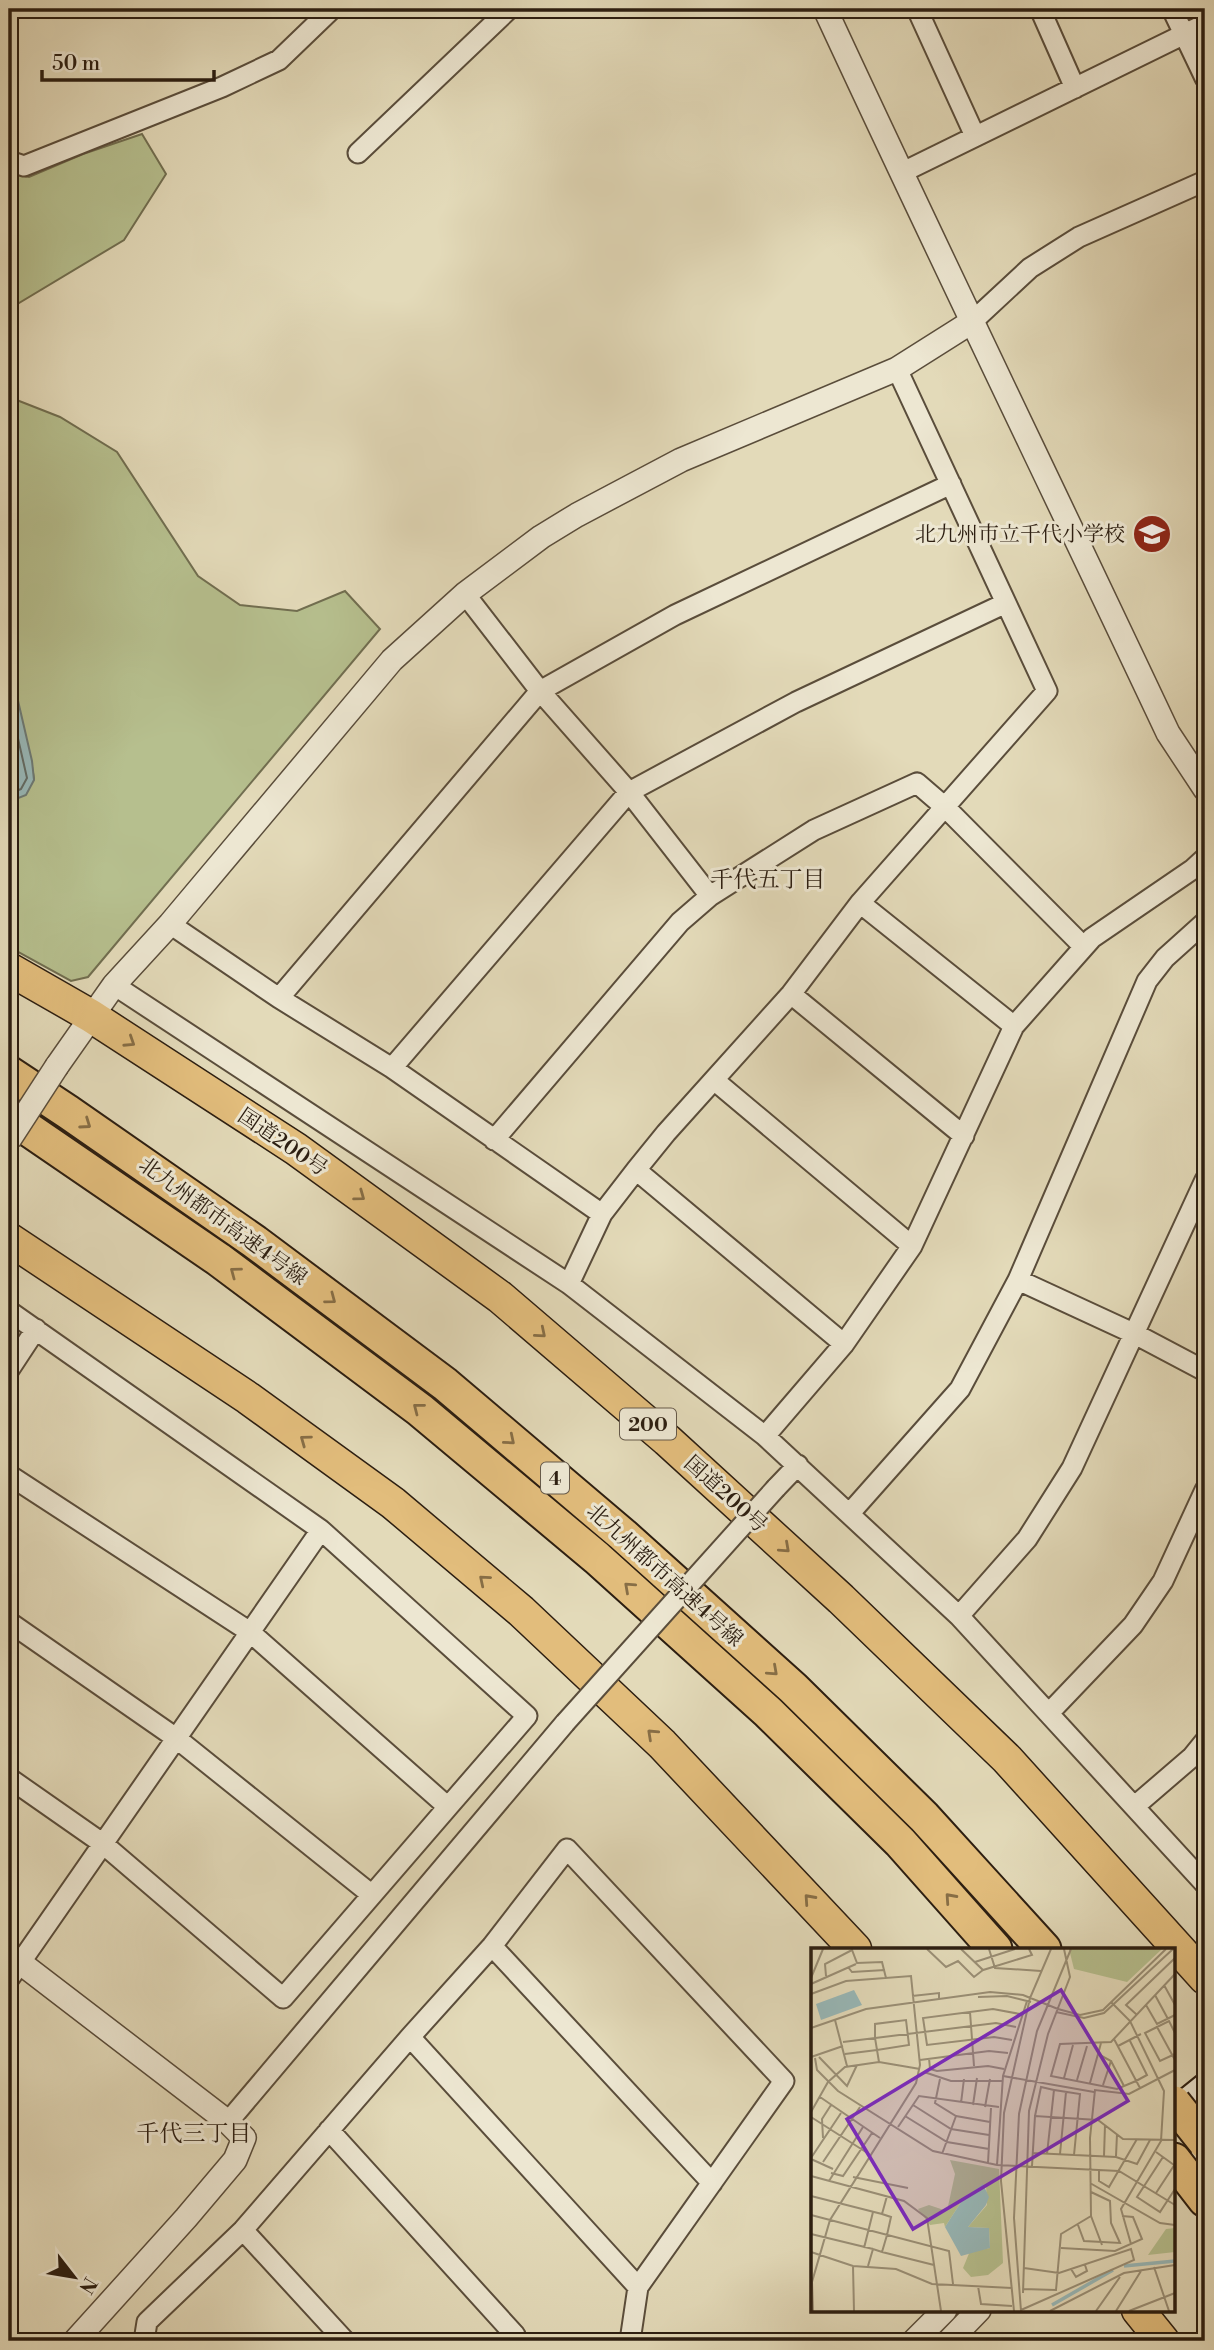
<svg xmlns="http://www.w3.org/2000/svg" width="1214" height="2350" font-family="'Libre Bodoni','Noto Serif JP',serif">
  <style>
    .green { fill: #b6bf8e; stroke: #716e50; stroke-width: 2 }
    .water { fill: #98b8b8; stroke: #6d7a75; stroke-width: 2 }
    .lines { fill: none; stroke-linecap: round; stroke-linejoin: round }
    .shore { stroke: #626b64; stroke-width: 2 }
    .minor-casing { stroke: #5a4d3b; stroke-width: 23 }
    .tertiary-casing { stroke: #5a4d3b; stroke-width: 26 }
    .secondary-casing { stroke: #2c1e11; stroke-width: 30 }
    .trunk-casing { stroke: #2c1e11; stroke-width: 35 }
    .motorway-casing { stroke: #2c1e11; stroke-width: 37 }
    .minor { stroke: #ede7d2; stroke-width: 19 }
    .tertiary { stroke: #ede7d2; stroke-width: 23 }
    .secondary { stroke: #ede7d2; stroke-width: 26 }
    .trunk { stroke: #e2bd7c; stroke-width: 32 }
    .motorway { stroke: #e2bd7c; stroke-width: 33 }
    .minor-bridge-casing { stroke: #5a4d3b; stroke-width: 23; stroke-linecap: butt }
    .tertiary-bridge-casing { stroke: #5a4d3b; stroke-width: 26; stroke-linecap: butt }
    .motorway-bridge-casing { stroke: #2c1e11; stroke-width: 37; stroke-linecap: butt }
    .minor-bridge { stroke: #ede7d2; stroke-width: 19 }
    .tertiary-bridge { stroke: #ede7d2; stroke-width: 23 }
    .motorway-bridge { stroke: #e2bd7c; stroke-width: 33 }
    .oneway { stroke: #876e46 }
    .labels { text-anchor: middle; stroke-width: 6; stroke-linejoin: round; paint-order: stroke }
    .shield { fill: #ede7d2; stroke: #665a4b; stroke-width: 2 }
    .shield-label { font-size: 19px; font-weight: bold; fill: #2c1e11 }
    .poi-label { font-size: 21px; fill: #2c1e11; stroke: #ede7d2; text-anchor: end }
    .street-label { font-size: 21px; fill: #2c1e11; stroke: #ede7d2 }
    .neighbourhood-label { font-size: 23px; fill: #2c1e11; stroke: #ede7d2 }
    .inset-river { fill: none; stroke: #98b8b8; stroke-width: 3.5 }
    .inset-road { fill: none; stroke: #9a8f76; stroke-width: 2 }
    .view { fill: #7b2cbf; fill-opacity: 0.15; stroke: #7b2cbf; stroke-width: 3.5 }
    .inset-edge { fill: none; stroke: #2c1e11; stroke-width: 3.5 }
  </style>
  <rect width="100%" height="100%" fill="#e3dab9"/>
  <filter id="stains"><feTurbulence type="fractalNoise" baseFrequency=".00286" numOctaves="4"/><feColorMatrix values="0 0 0 0 .2 0 0 0 0 .09 0 0 0 0 .02 0 0 0 .5 -.17"/></filter>
  <radialGradient id="worn" r=".72"><stop offset=".6" stop-color="#630" stop-opacity="0"/><stop offset="1" stop-color="#630" stop-opacity=".3"/></radialGradient>
  <path class="green" d="M142,134L166,174L124,240L9,309V173L29,177L83,154Z
    M9,397L60,417L117,452L198,576L240,605L297,611L345,591L380,629L88,977L71,981L9,947V800L34,779C29,740 13,702 9,662C7,642 14,624 9,603Z"/>
  <path class="water" d="M9,662L32,761L34,780L26,795L11,801L9,800Z"/>
  <g class="lines">
    <path class="shore" d="M9,699L27,778L21,789L9,794"/>
    <defs>
      <path id="minor" d="M917,9L975,136
        M1040,9L1075,88
        M1172,9L1205,78
        M358,153L509,9
        M9,161L24,166L222,87L279,60L332,9
        M901,173L1205,24
        M973,321L1030,268L1079,237L1205,181
        M465,594L540,691L629,792L710,896
        M860,903L1014,1026
        M170,924L279,998L392,1068L602,1214
        M114,985L569,1284L765,1436L959,1616L1205,1884
        M791,994L964,1136
        M279,998L540,691L675,615L951,484
        M392,1068L629,792L796,702L1006,603
        M714,1080L912,1246
        M494,1140L680,922L710,896L814,830L917,783L946,808L1084,947
        M636,1170L844,1344
        M1018,1280L1135,1334L1205,1371
        M569,1284L602,1214L636,1170L666,1133L791,994L860,903L1047,691L897,369
        M9,1311L321,1530L9,1979
        M9,1370L36,1329
        M765,1436L844,1344L912,1246L1014,1026L1092,938L1193,869L1205,858
        M9,1475L250,1632L448,1807L283,1998L102,1843L9,1778
        M776,1488L798,1465
        M850,1513L960,1389L1018,1280L1147,981L1165,958L1205,922
        M321,1530L527,1716L448,1807
        M959,1616L1027,1539L1072,1468L1205,1180
        M9,1622L176,1738L372,1895
        M1049,1713L1133,1625L1163,1581L1205,1490
        M1135,1806L1192,1757L1205,1741
        M492,1946L712,2183
        M410,2037L638,2287
        M228,2122L565,1723
        M329,2130L515,2335
        M243,2230L345,2341
        M144,2341L147,2322L243,2230L410,2037L492,1946L567,1849L784,2081L638,2287L630,2341"/>
      <path id="tertiary" d="M825,9C937,251 1054,491 1168,733L1205,789
        M57,1066L114,985L170,924L392,660L465,594L541,537L577,515L681,460L897,369L973,321
        M9,1954L228,2122L244,2138L235,2160L186,2218L75,2341
        M914,2341L945,2310
        M949,2341L979,2310"/>
      <path id="secondary" d="M1174,2112L1205,2087"/>
      <path id="trunk" d="M9,969L91,1016L296,1149L500,1297L667,1440L841,1599L1007,1759L1205,1978
        M9,1239L248,1398L393,1503L521,1611L662,1744L855,1949
        M1138,2310L1163,2341"/>
      <path id="motorway" d="M9,1073L68,1112L255,1242L445,1384L623,1535L793,1688L924,1817L1044,1949
        M9,1116L218,1259L420,1410L597,1558L768,1712L900,1842L995,1949
        M1174,2160L1205,2200"/>
    </defs>
    <use href="#minor" class="minor-casing"/>
    <use href="#tertiary" class="tertiary-casing"/>
    <use href="#secondary" class="secondary-casing"/>
    <use href="#trunk" class="trunk-casing"/>
    <use href="#motorway" class="motorway-casing"/>
    <use href="#minor" class="minor"/>
    <use href="#tertiary" class="tertiary"/>
    <use href="#secondary" class="secondary"/>
    <use href="#trunk" class="trunk"/>
    <use href="#motorway" class="motorway"/>
    <defs>
      <path id="minor-bridge" d="M565,1723L776,1488"/>
      <path id="tertiary-bridge" d="M9,1140L57,1066"/>
      <path id="motorway-bridge" d="M1174,2103L1205,2142"/>
    </defs>
    <use href="#minor-bridge" class="minor-bridge-casing"/>
    <use href="#tertiary-bridge" class="tertiary-bridge-casing"/>
    <use href="#motorway-bridge" class="motorway-bridge-casing"/>
    <use href="#minor-bridge" class="minor-bridge"/>
    <use href="#tertiary-bridge" class="tertiary-bridge"/>
    <use href="#motorway-bridge" class="motorway-bridge"/>
  </g>
  <defs><path id="oneway-chevron" d="M-2-3.5L2.5 0L-2 3.5" fill="none" stroke-width="1.6" stroke-linecap="round" stroke-linejoin="round" transform="scale(1.75)"/></defs>
  <g class="oneway">
    <use href="#oneway-chevron" transform="translate(130 1042) rotate(33)"/>
    <use href="#oneway-chevron" transform="translate(86 1124) rotate(35)"/>
    <use href="#oneway-chevron" transform="translate(360 1196) rotate(36)"/>
    <use href="#oneway-chevron" transform="translate(235 1272) rotate(-143)"/>
    <use href="#oneway-chevron" transform="translate(331 1299) rotate(37)"/>
    <use href="#oneway-chevron" transform="translate(541 1333) rotate(40)"/>
    <use href="#oneway-chevron" transform="translate(418 1408) rotate(-142)"/>
    <use href="#oneway-chevron" transform="translate(305 1440) rotate(-144)"/>
    <use href="#oneway-chevron" transform="translate(510 1440) rotate(40)"/>
    <use href="#oneway-chevron" transform="translate(785 1548) rotate(42)"/>
    <use href="#oneway-chevron" transform="translate(484 1580) rotate(-140)"/>
    <use href="#oneway-chevron" transform="translate(629 1587) rotate(-138)"/>
    <use href="#oneway-chevron" transform="translate(773 1671) rotate(42)"/>
    <use href="#oneway-chevron" transform="translate(652 1734) rotate(-137)"/>
    <use href="#oneway-chevron" transform="translate(950 1898) rotate(-132)"/>
    <use href="#oneway-chevron" transform="translate(809 1899) rotate(-132)"/>
  </g>
  <defs>
    <symbol id="school-disc" viewBox="-11 -11 22 22"><circle r="9.5" fill="#8f2418" stroke="#ede7d2"/><path d="M0-5L7-2L0 1L-7-2ZM-4 1L0 2.5L4 1V4Q0 6-4 4Z" fill="#fff"/></symbol>
  </defs>
  <g fill-rule="evenodd">
    <use href="#school-disc" x="1130" y="512" width="44" height="44"/>
  </g>
  <g class="labels">
    <g class="shield">
      <rect x="620" y="1408.5" width="56" height="31" rx="5"/>
      <rect x="541" y="1462.5" width="28" height="31" rx="5"/>
    </g>
    <g class="shield-label">
      <text x="648" y="1431">200</text>
      <text x="555" y="1485">4</text>
    </g>
    <g class="poi-label">
      <text x="1125" y="541">北九州市立千代小学校</text>
    </g>
    <g class="street-label">
      <text transform="translate(283 1142) rotate(34)" y="7">国道200号</text>
      <text transform="translate(223 1221) rotate(36)" y="7">北九州都市高速4号線</text>
      <text transform="translate(726 1494) rotate(42)" y="7">国道200号</text>
      <text transform="translate(665 1575) rotate(42)" y="7">北九州都市高速4号線</text>
    </g>
    <g class="neighbourhood-label">
      <text x="768" y="887">千代五丁目</text>
      <text x="194" y="2141">千代三丁目</text>
    </g>
  </g>
  <g transform="translate(811 1948)">
    <rect width="364" height="364" fill="#e3dab9"/>
    <path d="M258,1H351L316,34L263,21ZM139,212L188,221L192,315L177,327L160,329L152,320L159,303L179,300L178,280L157,279L176,257L175,237L152,251L134,279L133,275L119,277L107,261L118,257L136,263L144,226ZM364,280V304L337,307L355,281Z" fill="#b6bf8e"/>
    <path d="M43,42L51,57L10,72L5,56ZM172,236L178,249L175,257L157,279L178,280L179,300L150,308L134,279L152,251Z" fill="#98b8b8"/>
    <path class="inset-river" d="M313,318L364,313M241,357L302,322"/>
    <path class="inset-road" d="M116,1L135,19L147,13L163,29L172,22M150,1L172,22L221,7L218,1M178,1L184,20L230,23M164,14L204,1M37,19L41,24L74,22M15,28L14,16L41,2L46,15L71,14L75,30M0,30L12,1M0,36L45,16M353,37L364,57M0,46L35,33L100,28L109,117L105,135L19,272L1,334L2,363M344,47L357,71M101,48L128,45V50M167,49L196,48L220,54M300,54L319,73L353,143L350,193L310,261L320,296M335,57L346,76L364,67M247,61L269,67L292,62L355,1M159,64L163,118M245,64L273,70L293,65L362,1M325,66L315,57L364,10M24,72L36,118M346,79L334,85L349,113L364,106M0,80L55,61L179,44L212,47L247,61M364,85L358,73L346,79L364,112M303,91L329,140M201,92L183,89L116,97L112,70L182,61L209,66M319,93L336,127L325,133L306,141L240,128L249,96L300,94L364,26M32,94L185,75L205,79M290,95L287,106L300,113L292,137M307,98L330,86M34,106L66,102L98,97L95,72L64,76V90L68,114M0,109L32,98M8,109L36,138L46,117M4,110L6,122L27,143L122,203L186,217L308,223L364,257M118,110L119,121L126,123L177,118L193,121M109,112L178,103L197,105M300,113L313,138M113,124L140,133H191M192,128L283,144M253,130L262,97M129,131L124,155L145,168L179,174M266,132L276,98M279,135L287,106M364,138V184M9,149L69,190M150,155L153,131M102,157L140,181L178,187M162,157L166,130M174,159L179,131M0,164L17,134L34,119L68,114L109,121M94,168L136,194L178,201M224,168L230,139L243,142M0,169L58,206M87,179L108,148L188,159M12,190L11,171L20,157M345,204L363,217M222,205L305,209L326,216L339,192M131,206L145,168M236,206L243,142L269,146L263,207M249,206L255,144M293,208L294,177M305,208L306,186M352,209L326,249L349,264L364,241M0,210L30,165M0,211L22,221M12,214L49,159M177,215L180,160M186,217L192,128L216,53M221,218L224,168L287,172L312,191L364,192M288,222V233L298,239L326,191M20,225L32,228L61,185M0,228L93,253L116,270L130,363M42,229L97,240M18,233L52,179M279,235L349,275L364,277M345,245L364,216M0,248L71,266M0,267L138,303L142,336M280,268L291,297M267,277L273,293L309,295L300,275L299,253L280,244M0,286L62,301M53,300L62,264M250,300L304,303L331,291L322,269L311,268M0,304L42,318L85,321L121,336L201,340M71,304L123,317M42,318L43,363M57,318L62,301L71,304L76,287L80,269L71,266L76,248M343,319L358,363M260,321L265,329L276,323L274,317M167,338L170,356L201,358M212,341L245,342L250,286L280,268L279,190L284,142L318,146L364,122M212,345L218,163L237,86L259,29L253,1M210,362L323,312L320,301L248,325L213,320M203,363L190,233L193,165L219,50L240,1M210,363L203,270L208,166L226,83L260,1M239,363L313,325L364,317M285,363L309,329M305,363L330,323M318,363L364,345"/>
    <path class="view" d="M250,42L317,153L102,281L36,171Z"/>
    <rect width="364" height="364" class="inset-edge"/>
  </g>
  <rect width="1214" height="2350" fill="none" stroke="#e3dab9" stroke-width="35"/>
  <rect x="10" y="10" width="1193" height="2329" fill="none" stroke="#2c1e11" stroke-width="3.5"/>
  <rect x="18" y="18" width="1179" height="2315" fill="none" stroke="#2c1e11" stroke-width="2"/>
  <g transform="translate(74 2277) rotate(121)" stroke="#ede7d2" stroke-width="5" paint-order="stroke">
  <path d="M0-5L12 26L0 18L-12 26Z" fill="#2c1e11"/>
  <text y="-10" font-size="19" font-weight="bold" text-anchor="middle" fill="#2c1e11">N</text>
  </g>
  <path d="M42 70v10h172v-10" fill="none" stroke="#2c1e11" stroke-width="3.5"/>
  <text x="52" y="70" font-size="21" fill="#2c1e11" stroke="#ede7d2" stroke-width="5" paint-order="stroke">50 m</text>
  <rect width="100%" height="100%" filter="url(#stains)"/>
  <rect width="100%" height="100%" fill="url(#worn)"/>
</svg>
